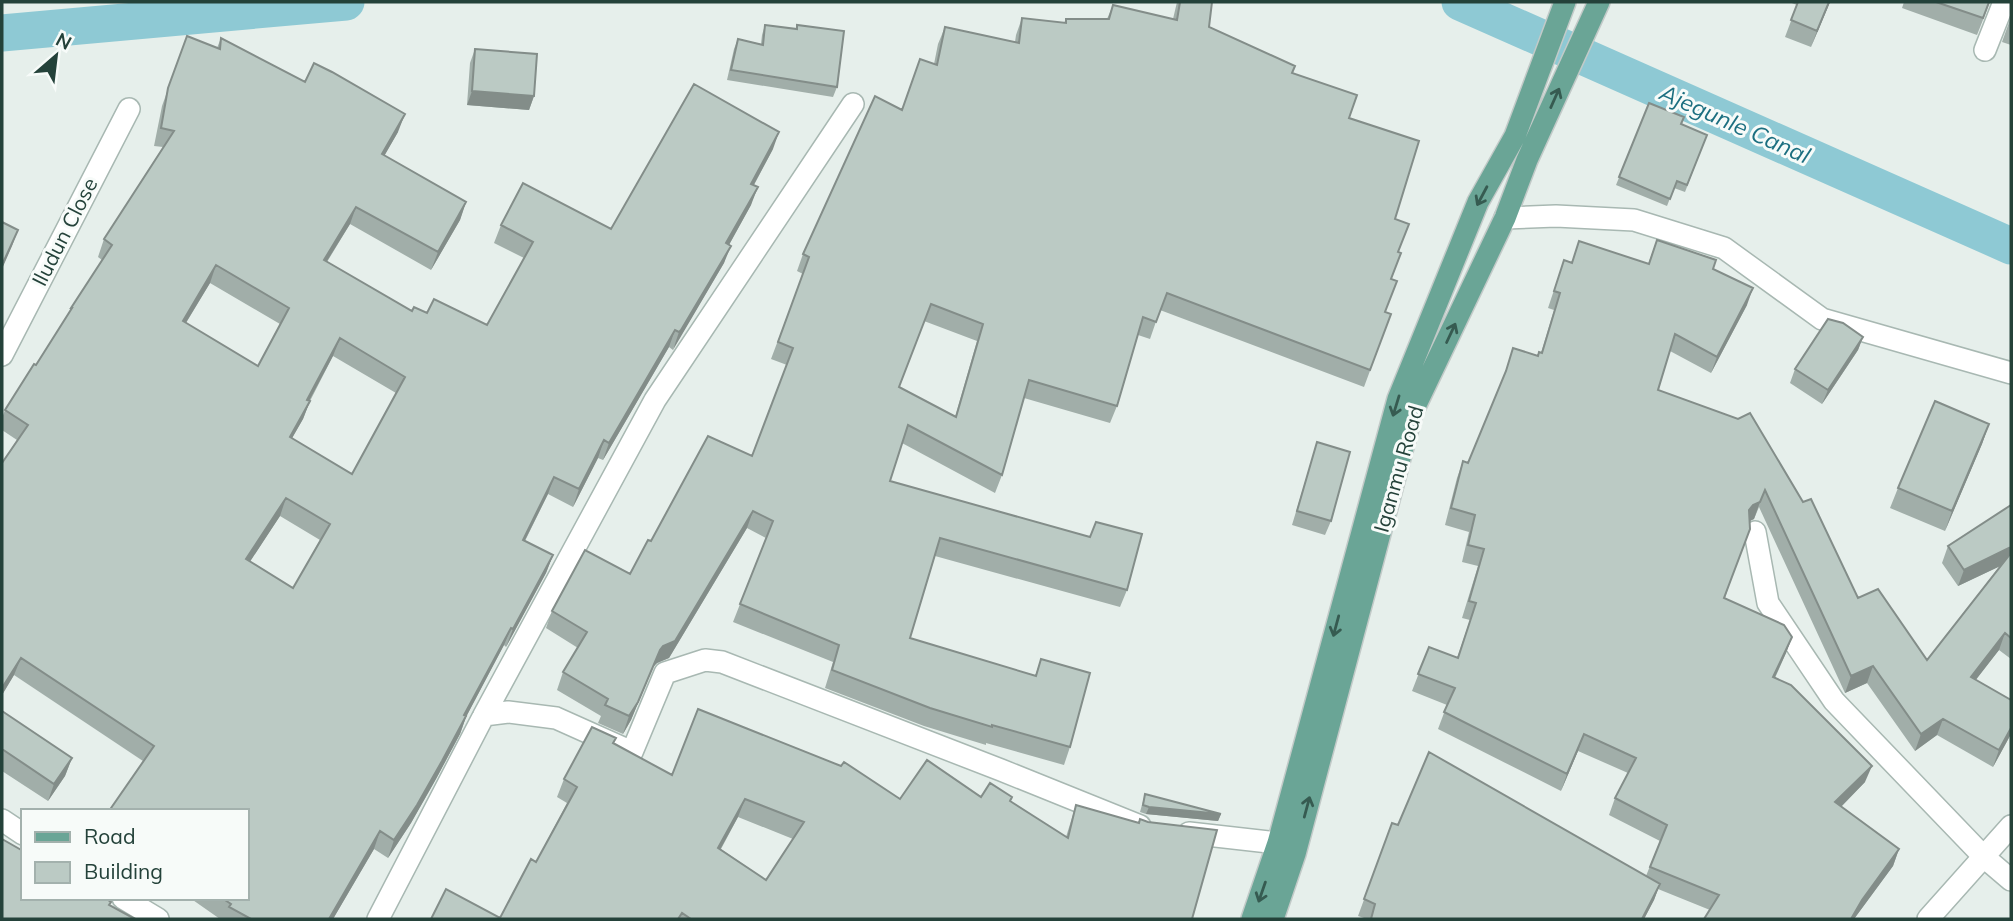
<svg xmlns="http://www.w3.org/2000/svg" width="2013" height="921" font-family="Mulish,sans-serif">
  <style>
    .lines { fill: none; stroke-linecap: round; stroke-linejoin: round }
    .canal { stroke: #8ec9d4; stroke-width: 37 }
    .minor-casing { stroke: #a8b8b2; stroke-width: 24 }
    .major-casing { stroke: #c2cac8; stroke-width: 24 }
    .minor { stroke: #fff; stroke-width: 21 }
    .major { stroke: #6aa596; stroke-width: 21 }
    .wall { fill: #a1aea9; fill-rule: evenodd }
    .shaded-wall { fill: #838d89 }
    .building { fill: #bbcac4; stroke: #838d89; stroke-width: 2; fill-rule: evenodd }
    .oneway { stroke: #365b51 }
    .labels { text-anchor: middle; stroke-width: 6; stroke-linejoin: round; paint-order: stroke }
    .street-label { font-size: 21px; fill: #24423a; stroke: #f7fbf9 }
    .water-label { font-size: 23px; font-style: italic; fill: #1c6f80; stroke: #f7fbf9 }
  </style>
  <rect width="100%" height="100%" fill="#e6efeb"/>
  <g class="lines">
    <path class="canal" d="M1460,2L2011,246
      M2,33L346,2"/>
    <defs>
      <path id="minor" d="M1985,50L2004,2
        M1505,218L1556,216L1634,220L1724,248L1822,319L2011,373
        M2,355L129,109
        M1755,532L1768,603L1834,701L1984,857L2011,880
        M484,715L508,712L556,718L632,752L665,673L705,660L722,662L1001,770L1140,826
        M2,820L23,834
        M1189,833L1278,843L1294,853
        M123,898L158,919
        M378,919L484,715L655,400L853,104
        M1928,919L2011,826"/>
      <path id="major" d="M1252,919L1278,843L1398,399L1478,202L1515,136L1565,2
        M1273,919L1295,854L1412,413L1505,218L1527,160L1599,2"/>
    </defs>
    <use href="#minor" class="minor-casing"/>
    <use href="#major" class="major-casing"/>
    <use href="#minor" class="minor"/>
    <use href="#major" class="major"/>
  </g>
  <path class="wall" d="M1177,2H1212L1209,27L1293,73L1349,118L1395,219L1399,252L1391,279L1385,312L1391,314L1364,387L1160,310L1150,339L1138,335L1117,406L1110,423L1024,398L1002,475L995,493L902,443L890,481L1127,590L1120,607L935,556L910,638L1035,676L1041,659L1070,747L1064,765L986,743V745L924,726L825,688L833,662L733,622L766,538L747,528L669,658L657,663L653,667L631,720L623,734L598,723L601,716L557,690L563,672L578,648L546,628L552,611L630,574L651,541L752,456L787,365L771,359L803,274L797,271L803,254L934,64L938,44L945,27L1015,42L1016,35L1022,18L1064,23L1066,19H1107L1113,5L1173,19ZM924,321L977,341L955,417L899,387Z
    M1789,2H1830L1811,47L1785,37L1797,5Z
    M1904,2H1990L1977,35L1902,8Z
    M2011,17V45L2002,42Z
    M765,25L796,29L797,25L837,87L833,97L727,80L734,49L738,39L761,44L762,35Z
    M187,36L217,48L221,38L398,132L384,156L466,202L460,220L431,270L350,224L327,262L412,311L487,325L524,258L494,243L501,225L611,229L773,149L754,185L751,205L729,245L724,263L674,347L673,350L669,347L603,460L598,458L573,507L548,494L525,541L553,555L546,573L506,647L504,645L466,717L460,734L436,779L411,823L388,858L374,849L333,919H220L190,898H247L143,761L14,675L2,695V463L17,440L2,430V418L5,410L36,365L69,314L71,308L102,260L98,257L104,239L163,147L154,146L162,106ZM210,283L280,324L258,366L186,323ZM333,356L396,393L352,474L292,438L303,419L310,401ZM280,516L320,540L293,588L250,561Z
    M475,49L534,96L529,110L467,105L470,63Z
    M1649,103L1681,124L1707,135L1685,192L1674,188L1667,206L1616,185Z
    M1657,240L1713,269L1747,305L1711,373L1670,351L1658,390L1738,419L1858,598L1927,660L2000,566L1958,586L1942,563L1948,546L2011,505V659L1999,650L1975,680L2011,700V734L1993,767L1937,735L1915,751L1867,683L1845,693L1759,507L1754,519L1750,521L1725,598L1792,637L1786,653L1775,678L1865,782L1841,807L1899,849L1893,866L1854,919H1704L1710,910L1658,889L1654,900L1644,919H1367L1358,916L1392,823L1398,825L1646,876L1660,841L1609,815L1615,798L1628,773L1578,751L1561,791L1438,729L1447,705L1412,691L1429,647L1457,658L1470,620L1462,618L1478,566L1462,562L1469,532L1445,525L1457,478L1463,461L1468,463L1541,353L1554,310L1548,308L1564,260L1572,262L1648,264Z
    M1863,337L1858,350L1822,404L1790,383L1795,369Z
    M1989,424L1982,444L1945,531L1890,508L1898,488Z
    M1317,442L1331,521L1325,535L1292,525Z
    M2,711L72,758L65,776L48,801L2,771Z
    M616,738L614,744L672,775L900,799L981,797L1011,802L1066,837L1076,805L1192,919H431L500,918L536,862L567,803L557,797L564,779ZM738,817L793,839L766,880L721,849Z
    M1145,794L1221,814L1218,821L1146,814L1140,812Z"/>
  <path class="shaded-wall" d="M1829,2H1830L1811,47L1817,31Z
    M472,91L534,96L529,110L467,105Z
    M405,114L398,132L375,172L382,154Z
    M779,132L773,149L745,201L751,184Z
    M758,187L751,205L720,261L726,243Z
    M466,202L460,220L431,270L438,252Z
    M356,207L350,224L317,277L324,260Z
    M18,230L12,246L2,269V265Z
    M731,246L724,263L673,350L679,332Z
    M216,265L210,283L176,339L183,321Z
    M1753,288L1747,305L1711,373L1717,357Z
    M675,330L669,347L603,460L609,443Z
    M1863,337L1858,350L1822,404L1828,390Z
    M340,338L333,356L302,414L310,401L303,419L283,454L290,437L307,400Z
    M1989,424L1982,444L1945,531L1952,511Z
    M604,440L598,458L573,507L579,489Z
    M554,477L548,494L516,558L523,540Z
    M286,498L280,516L240,577L246,559Z
    M1760,502L1754,519L1747,522L1749,510L1753,505Z
    M753,511L747,528L669,658L657,663L653,667L631,720L623,734L629,716L660,650Z
    M2011,547V561L1958,586L1964,570Z
    M553,555L546,573L506,647L513,629Z
    M511,628L504,645L466,717L460,734L436,779L411,823L388,858L394,840Z
    M2005,633L1999,650L1965,694L1971,677Z
    M1792,637L1786,653L1767,694L1773,677Z
    M21,658L14,675L2,695V688Z
    M1873,666L1867,683L1845,693L1851,676Z
    M1943,719L1937,735L1915,751L1921,734Z
    M2011,728V734L1993,767L1999,750Z
    M1584,734L1578,751L1561,791L1567,774Z
    M72,758L65,776L48,801L54,784Z
    M1872,766L1865,782L1829,819L1835,802Z
    M745,799L738,817L711,866L718,848Z
    M1149,807L1221,814L1218,821L1146,814Z
    M380,831L374,849L333,919H329Z
    M1899,849L1893,866L1854,919H1851L1862,900Z
    M1660,884L1654,900L1644,919H1642Z"/>
  <path class="building" d="M1180,2H1212L1209,27L1295,66L1292,73L1357,95L1349,118L1419,141L1395,219L1409,224L1398,252L1401,253L1391,279L1397,281L1385,312L1391,314L1370,370L1167,293L1156,322L1143,317L1117,406L1029,380L1002,475L908,425L890,481L1090,537L1096,522L1142,534L1127,590L940,538L910,638L1036,676L1041,659L1090,673L1070,747L992,725V727L930,708L832,670L839,645L740,604L773,521L753,511L675,641L663,646L660,650L638,702L629,716L605,705L608,699L563,672L587,632L552,611L585,550L630,574L648,540L651,541L708,436L752,456L793,348L778,342L809,257L803,254L875,96L902,110L920,59L937,65L945,27L1019,43L1022,18L1066,23V19H1109L1113,5L1177,20ZM931,304L983,324L956,417L899,387Z
    M1798,2H1829L1817,31L1791,20Z
    M1936,2H1989L1983,18Z
    M765,25L797,29V25L844,31L837,87L731,70L738,39L763,45Z
    M187,36L220,49L221,38L305,82L314,63L332,72L405,114L382,154L466,202L438,252L356,207L324,260L412,311L414,307L427,313L434,299L487,325L533,242L501,225L523,183L611,229L694,84L779,132L751,184L758,187L726,243L731,246L681,330L679,332L675,330L609,443L604,440L579,489L554,477L523,540L553,555L513,629L511,628L464,715L466,716L442,761L417,805L394,840L380,831L329,919H251L229,907L231,904L222,898H247V811H109L154,746L21,658L2,688V463L28,425L5,410L34,364L36,365L72,308H71L112,245L104,239L174,131L161,128L168,88ZM216,265L289,308L258,366L183,321ZM340,338L405,377L352,474L290,437L310,401L307,400ZM286,498L330,524L293,588L246,559Z
    M475,49L537,54L534,96L472,91Z
    M1649,103L1684,117L1681,124L1707,135L1687,185L1677,181L1670,199L1619,177Z
    M2,222L18,230L2,265Z
    M1657,240L1716,260L1713,269L1753,288L1717,357L1675,334L1658,390L1738,419L1750,413L1803,502L1811,499L1858,598L1878,589L1927,660L2011,553V638L2005,633L1971,677L2011,700V728L1999,750L1943,719L1921,734L1873,666L1851,676L1765,490L1760,502L1753,505L1749,510L1750,529L1724,598L1784,625L1792,637L1773,677L1791,685L1872,766L1835,802L1899,849L1862,900L1851,919H1704L1719,895L1650,867L1667,825L1615,798L1636,758L1584,734L1567,774L1444,712L1455,688L1418,674L1429,647L1458,658L1476,603L1469,601L1484,549L1468,545L1475,515L1451,508L1463,461L1468,463L1506,371L1513,348L1538,356L1539,352L1542,353L1560,293L1554,291L1564,260L1572,263L1579,241L1649,264Z
    M1828,319L1843,323L1863,337L1828,390L1795,369Z
    M1935,401L1989,424L1952,511L1898,488Z
    M1317,442L1350,452L1331,521L1297,511Z
    M2011,505V547L1964,570L1948,546Z
    M698,709L841,766L844,762L900,799L927,760L981,797L990,783L1012,797L1010,801L1068,838L1076,805L1139,823L1140,819L1148,822L1217,830L1192,919H691L682,913L678,919H431L446,889L500,918L531,859L536,862L577,787L564,779L592,727L616,738L613,743L672,775ZM745,799L804,822L766,880L718,848Z
    M2,711L72,758L54,784L2,749Z
    M1429,752L1660,884L1642,919H1371L1375,904L1364,899L1392,823L1398,825Z
    M1145,794L1221,814L1149,807L1143,805Z
    M2,839L23,851V898H105L111,902L109,905L135,919H2Z"/>
  <defs><path id="oneway-shaft" d="M-6 0H5M1.5-3L5.5 0L1.5 3" fill="none" stroke-width="1.6" stroke-linecap="round" stroke-linejoin="round" transform="scale(1.75)"/></defs>
  <g class="oneway">
    <use href="#oneway-shaft" transform="translate(1555 98) rotate(-66)"/>
    <use href="#oneway-shaft" transform="translate(1482 196) rotate(118)"/>
    <use href="#oneway-shaft" transform="translate(1451 333) rotate(-65)"/>
    <use href="#oneway-shaft" transform="translate(1396 406) rotate(107)"/>
    <use href="#oneway-shaft" transform="translate(1336 626) rotate(105)"/>
    <use href="#oneway-shaft" transform="translate(1307 807) rotate(-75)"/>
    <use href="#oneway-shaft" transform="translate(1262 892) rotate(109)"/>
  </g>
  <g class="labels">
    <g class="street-label">
      <text transform="translate(65 232) rotate(-63)" y="7">Iludun Close</text>
      <text transform="translate(1399 469) rotate(-74)" y="7">Iganmu Road</text>
    </g>
    <g class="water-label">
      <text transform="translate(1735 124) rotate(24)" y="8">Ajegunle Canal</text>
    </g>
  </g>
  <rect width="2013" height="921" fill="none" stroke="#24423a" stroke-width="7"/>
  <rect x="21" y="809" width="228" height="91" fill="#f7fbf9" stroke="#a3b1ad" stroke-width="2"/>
  <rect x="35" y="832" width="35" height="10" fill="#6aa596" stroke="#a3b1ad" stroke-width="2"/>
  <text x="84" y="844" font-size="21" fill="#24423a">Road</text>
  <rect x="35" y="862" width="35" height="21" fill="#bbcac4" stroke="#a3b1ad" stroke-width="2"/>
  <text x="84" y="879" font-size="21" fill="#24423a">Building</text>
  <g transform="translate(56 56) rotate(28)" stroke="#f7fbf9" stroke-width="5" paint-order="stroke">
  <path d="M0-5L12 26L0 18L-12 26Z" fill="#24423a"/>
  <text y="-10" font-size="19" font-weight="bold" text-anchor="middle" fill="#24423a">N</text>
  </g>
</svg>
